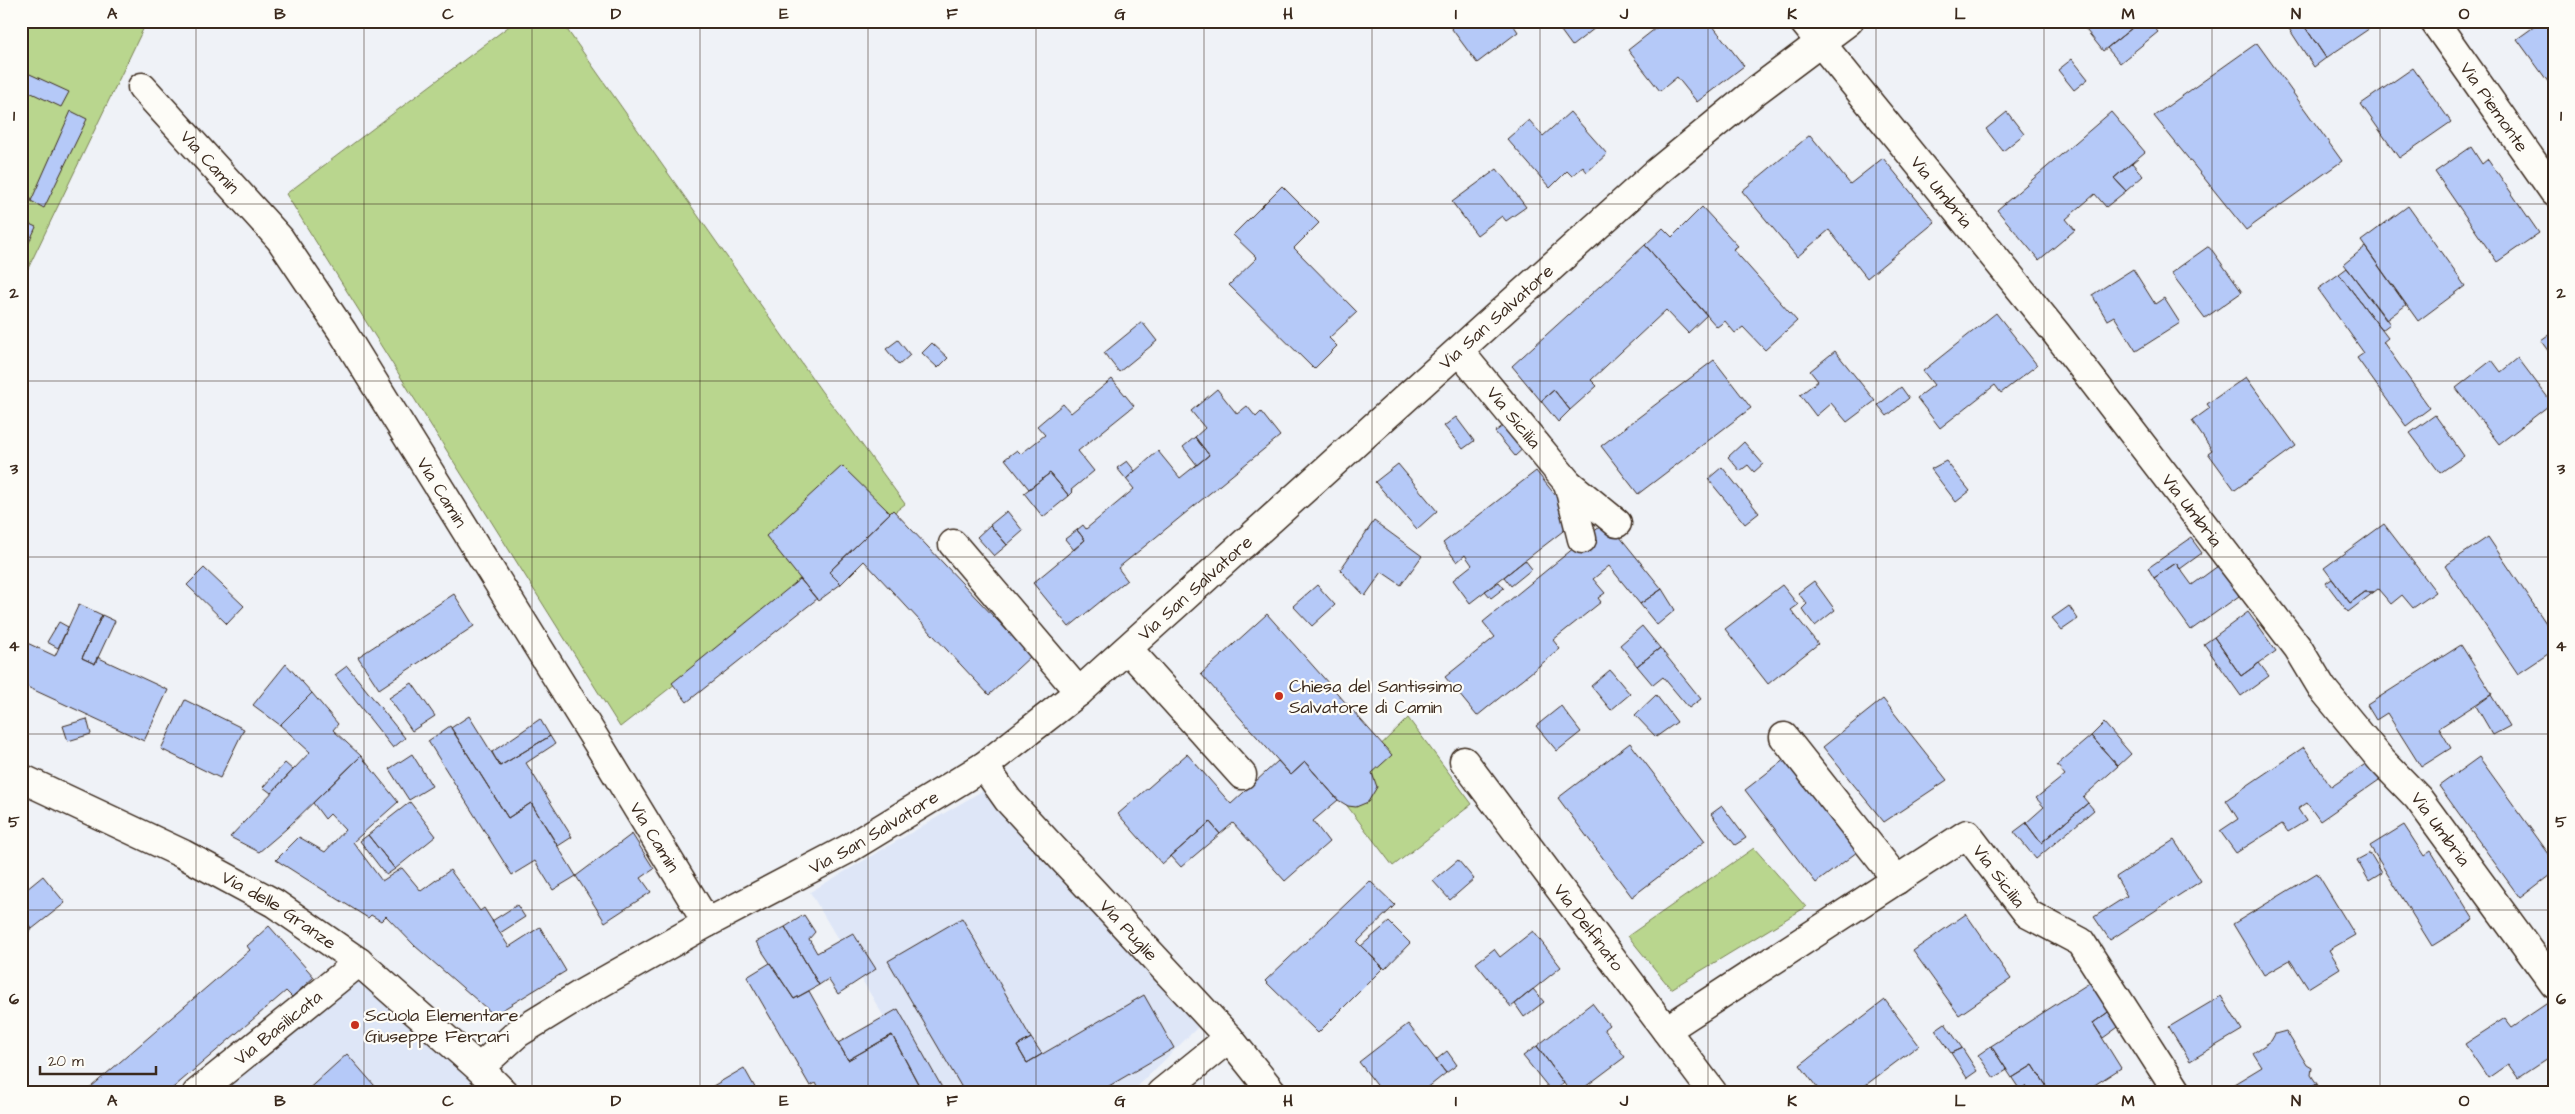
<svg xmlns="http://www.w3.org/2000/svg" width="2575" height="1114" font-family="'Architects Daughter',sans-serif">
  <style>
    .built { fill: #dee6f7 }
    .green { fill: #b9d68e; stroke: #7a8056 }
    .building { fill: #b5c9f8; stroke: #3b2a1e }
    .lines { fill: none; stroke-linecap: round; stroke-linejoin: round }
    .minor-casing { stroke: #3b2a1e; stroke-width: 31 }
    .minor { stroke: #fdfcf7; stroke-width: 28 }
    .grid { fill: none; stroke: #3b2a1e; stroke-width: 1; stroke-opacity: 0.55 }
    .poi-dot { fill: #c8321e; stroke: #fdfcf7; stroke-width: 2 }
    .labels { text-anchor: middle; stroke-width: 4.5; stroke-linejoin: round; paint-order: stroke }
    .street-label { font-size: 18px; fill: #3b2a1e; stroke: #fdfcf7 }
    .poi-label { font-size: 18px; fill: #3b2a1e; stroke: #fdfcf7; text-anchor: start }
    .neatline { fill: none; stroke: #3b2a1e; stroke-width: 2 }
    .grid-label { font-size: 16px; text-anchor: middle; font-weight: bold; fill: #3b2a1e }
  </style>
  <rect width="100%" height="100%" fill="#eff2f7"/>
  <filter id="ink" filterUnits="userSpaceOnUse"><feTurbulence type="fractalNoise" baseFrequency=".02" numOctaves="2"/><feDisplacementMap in="SourceGraphic" scale="10" xChannelSelector="R" yChannelSelector="G"/><feConvolveMatrix kernelMatrix="1 2 1 2 8 2 1 2 1" color-interpolation-filters="sRGB"/></filter>
  <g filter="url(#ink)">
    <path class="built" d="M989,787L1198,1027L1131,1093H929L810,892Z
      M358,964L499,1093H202Z"/>
    <path class="green" d="M21,21H147L21,283Z
      M516,21H561L822,392L844,420L905,504L620,727L286,194Z
      M1408,718L1472,804L1393,866L1335,790Z
      M1754,848L1806,907L1671,989L1628,936Z"/>
    <path class="building" d="M1446,21H1521L1514,26L1518,32L1477,63Z
      M1559,21H1590L1595,28L1572,46L1556,24Z
      M1665,21H1709L1744,66L1697,102L1677,77L1660,91L1628,50Z
      M2079,21H2126L2132,28L2103,51Z
      M2126,21H2149L2158,32L2120,63L2107,48L2132,28Z
      M2284,21H2301L2326,58L2314,67Z
      M2301,21H2379V22L2326,58Z
      M2542,21H2554V90L2517,39Z
      M2257,43L2342,161L2246,230L2154,116Z
      M2072,59L2088,79L2074,90L2058,70Z
      M2413,68L2451,122L2399,158L2361,104Z
      M21,70L69,92L61,107L21,88Z
      M71,111L87,119L44,208L31,201Z
      M1570,112L1607,154L1587,172L1583,167L1572,176L1567,171L1550,188L1507,139L1529,120L1543,136Z
      M2007,112L2024,134L2003,151L1986,129Z
      M2111,112L2145,152L2114,178L2126,191L2106,207L2095,194L2066,219L2075,230L2039,260L1997,210Z
      M1810,135L1850,184L1883,158L1935,222L1867,278L1829,230L1797,257L1742,191Z
      M2471,147L2482,164L2488,159L2539,233L2497,262L2435,172Z
      M2132,163L2143,176L2126,191L2114,178Z
      M1497,169L1526,207L1506,221L1502,216L1477,235L1452,202Z
      M1282,186L1319,223L1294,248L1357,312L1329,338L1337,346L1314,369L1229,285L1257,258L1233,235Z
      M2408,206L2465,286L2418,321L2361,241Z
      M1702,207L1738,246L1733,249L1797,321L1765,350L1743,327L1735,333L1725,321L1717,327L1645,245L1663,228L1672,237Z
      M21,220L36,227L21,260Z
      M1645,245L1707,315L1688,333L1666,310L1591,380L1597,386L1570,410L1554,390L1541,401L1512,366Z
      M2209,246L2242,292L2205,318L2171,273Z
      M2365,247L2406,305L2386,320L2344,264Z
      M2347,268L2390,324L2382,330L2339,274Z
      M2133,269L2155,304L2164,298L2180,323L2136,351L2114,316L2107,320L2092,295Z
      M2339,274L2388,338L2383,342L2430,408L2406,426L2357,358L2364,353L2318,289Z
      M1996,313L2037,365L2001,393L1995,385L1940,428L1917,398L1934,385L1923,371Z
      M1142,322L1157,341L1119,372L1104,353Z
      M2551,334L2554,339V359L2541,341Z
      M898,340L910,355L899,365L886,349Z
      M932,343L948,358L938,368L922,353Z
      M1835,351L1875,401L1847,422L1831,403L1816,416L1800,395L1818,381L1810,371Z
      M2518,358L2552,403L2499,444L2456,388L2492,360L2501,372Z
      M1714,360L1751,408L1638,494L1601,446Z
      M2246,377L2296,446L2235,490L2208,453L2212,450L2192,421L2210,408L2207,404Z
      M1112,379L1134,406L1078,451L1094,471L1071,490L1073,492L1069,496L1050,473L1029,489L1005,459L1017,450L1021,454L1045,435L1037,426L1063,404L1071,413Z
      M1901,387L1909,398L1887,416L1878,405Z
      M1217,389L1237,414L1247,406L1256,417L1261,412L1280,436L1118,568L1127,580L1069,627L1033,583L1085,540L1077,530L1083,525L1086,529L1134,489L1126,479L1158,451L1180,478L1209,455L1195,437L1205,428L1191,411Z
      M1554,390L1570,410L1558,422L1541,401Z
      M2435,415L2464,456L2440,473L2410,433Z
      M1456,417L1474,441L1463,449L1444,426Z
      M1509,421L1527,445L1515,456L1495,432Z
      M1195,437L1209,455L1197,465L1183,447Z
      M1744,442L1763,464L1754,472L1748,465L1740,471L1728,457Z
      M1127,461L1135,471L1126,479L1117,468Z
      M1946,461L1970,491L1956,502L1931,469Z
      M1398,464L1437,511L1417,529L1375,482Z
      M842,466L890,513L829,572L841,584L818,601L766,536Z
      M1722,467L1759,513L1745,524L1708,479Z
      M1536,471L1576,521L1470,603L1453,580L1472,565L1465,555L1457,562L1443,543Z
      M1050,473L1069,496L1043,517L1024,493Z
      M893,510L1031,656L989,695L864,561L841,584L829,572Z
      M1007,511L1023,531L1007,545L990,525Z
      M1374,521L1422,556L1401,585L1382,572L1365,596L1340,570Z
      M1607,521L1662,589L1640,604L1609,566L1593,579L1605,593L1598,598L1601,602L1553,640L1560,649L1477,716L1445,677L1495,637L1483,622Z
      M2384,524L2436,592L2413,608L2402,595L2391,604L2378,589L2374,592H2365L2350,603L2324,568Z
      M990,525L1007,545L994,556L977,537Z
      M1077,530L1085,540L1074,550L1065,539Z
      M2488,537L2554,635V650L2518,674L2445,566Z
      M2191,538L2202,553L2180,569L2176,563L2154,578L2148,568Z
      M1525,560L1532,569L1511,586L1504,577Z
      M2176,563L2192,585L2222,563L2239,586L2235,589L2239,596L2191,630L2154,578Z
      M204,568L244,606L227,624L187,585Z
      M800,579L817,599L687,702L672,683Z
      M2332,579L2350,603L2365,592H2374L2348,612L2326,583Z
      M1814,581L1835,610L1815,626L1802,609L1807,604L1798,593Z
      M1499,582L1504,588L1491,598L1485,591Z
      M1317,585L1335,605L1312,626L1293,606Z
      M1782,585L1798,605L1791,610L1818,644L1768,684L1725,629Z
      M1662,589L1675,610L1657,625L1640,604Z
      M454,594L474,626L379,689L358,657Z
      M79,604L102,615L82,658L95,664L97,657L168,690L144,741L21,684L23,641L55,656Z
      M2069,606L2078,619L2062,630L2052,618Z
      M2248,612L2276,651L2241,676L2214,637Z
      M1267,614L1392,755L1372,773L1377,787L1368,802L1356,807L1348,806L1338,800L1305,762L1291,775L1201,674Z
      M102,615L115,621L95,664L82,658Z
      M59,622L68,627L58,648L47,642Z
      M1642,626L1660,648L1637,666L1620,645Z
      M2214,637L2241,676L2259,663L2269,676L2241,696L2204,644Z
      M2461,645L2492,694L2439,728L2451,748L2421,767L2387,713L2376,720L2367,705Z
      M1660,648L1701,699L1689,708L1663,677L1653,685L1637,666Z
      M286,664L312,693L280,725L253,705Z
      M347,666L405,738L393,748L335,675Z
      M1610,670L1630,694L1611,710L1591,686Z
      M412,683L435,716L412,731L389,698Z
      M312,693L338,724L333,730L361,756L286,829L259,852L230,837L310,752L280,725Z
      M1656,695L1677,722L1656,737L1635,715Z
      M2491,695L2510,726L2493,735L2476,706Z
      M1883,699L1947,780L1884,822L1823,747Z
      M185,700L244,729L220,778L161,749Z
      M1561,706L1581,732L1557,751L1536,726Z
      M469,716L500,766L550,736L555,744L526,763L572,837L558,846L531,803L508,818L451,728Z
      M87,719L91,734L68,741L63,726Z
      M540,719L550,736L500,766L492,752Z
      M2104,723L2131,754L2118,766L2091,736Z
      M450,726L508,818L531,803L576,876L553,890L535,861L512,875L428,741Z
      M2091,736L2118,766L2083,797L2088,803L2041,843L2026,823L2044,807L2036,798L2065,775L2057,765Z
      M1630,743L1705,841L1632,897L1558,798Z
      M2304,747L2331,787L2370,761L2382,778L2320,821L2307,803L2298,809L2306,821L2288,832L2282,824L2236,853L2220,831L2238,819L2226,800Z
      M412,754L432,786L409,800L389,769Z
      M1187,754L1231,804L1278,761L1291,775L1305,762L1338,800L1313,821L1329,842L1285,881L1233,823L1220,834L1210,822L1162,864L1118,814Z
      M361,756L398,802L353,842L382,881L402,868L421,891L450,870L480,911L484,908L509,947L540,927L566,971L494,1015L415,946L386,916L381,921L371,915L368,918L276,860L299,837L325,852L345,830L330,814L325,819L313,803Z
      M2479,757L2554,861V872L2520,898L2439,786Z
      M1785,759L1857,852L1816,883L1745,790Z
      M285,763L293,770L271,793L263,787Z
      M410,802L436,836L395,869L368,835Z
      M2088,803L2094,810L2036,859L2014,832L2026,823L2041,843Z
      M1722,806L1746,838L1735,845L1711,814Z
      M1210,822L1220,834L1181,867L1171,856Z
      M2404,825L2424,856L2431,851L2474,920L2432,946L2370,846Z
      M632,834L654,869L641,878L651,892L605,922L576,876Z
      M368,835L395,869L386,875L360,841Z
      M2174,840L2201,881L2110,940L2094,917L2127,896L2116,877Z
      M2370,853L2382,873L2369,881L2357,860Z
      M1458,860L1474,879L1450,900L1433,881Z
      M2317,873L2355,935L2329,950L2340,968L2308,988L2290,960L2264,975L2233,924Z
      M43,876L65,903L32,929L21,916V894Z
      M1370,881L1395,905L1357,942L1383,968L1318,1033L1265,981Z
      M517,905L525,917L500,933L492,921Z
      M1966,914L2011,979L1959,1015L1913,951Z
      M804,915L815,932L809,939L817,953L853,933L876,969L838,994L828,979L819,985L785,927Z
      M21,916L32,929L21,938Z
      M962,918L1031,1038L1017,1046L1027,1063L1144,995L1174,1048L1097,1093H965L888,961Z
      M1389,922L1410,943L1385,969L1361,946Z
      M269,926L314,977L292,997L286,991L167,1093H84L250,950L247,946Z
      M785,927L819,985L794,999L756,942Z
      M1533,931L1561,967L1511,1007L1476,963L1494,949L1500,957Z
      M770,963L794,999L809,991L848,1060L892,1035L923,1093H821L816,1083L810,1086L747,977Z
      M2094,980L2111,1010L2093,1023L2121,1068L2082,1093H2045L2049,1090L2033,1065L2012,1078L1991,1046Z
      M1533,989L1544,1002L1524,1017L1515,1004Z
      M2221,996L2242,1030L2190,1061L2169,1027Z
      M1885,1000L1919,1045L1855,1093H1821L1800,1065Z
      M2549,1002L2554,1009V1054L2518,1078L2508,1064L2488,1078L2465,1044L2505,1018L2512,1027Z
      M1592,1003L1609,1025L1604,1029L1625,1057L1577,1093H1571L1537,1046Z
      M898,1009L945,1093H923L892,1035L848,1060L838,1043Z
      M2111,1010L2121,1025L2103,1038L2093,1023Z
      M1945,1023L1962,1048L1951,1053L1935,1030Z
      M1408,1024L1446,1073L1421,1093H1383L1359,1062Z
      M2286,1031L2307,1065L2312,1068L2311,1075L2317,1084L2303,1093H2232L2229,1087L2262,1067L2253,1053L2271,1041L2275,1034Z
      M1031,1038L1042,1054L1027,1063L1017,1046Z
      M1537,1046L1564,1083L1553,1093L1523,1056Z
      M1991,1046L2007,1070L1994,1078L1978,1055Z
      M1962,1048L1977,1071L1967,1078L1951,1053Z
      M1447,1051L1457,1065L1446,1073L1436,1060Z
      M347,1054L381,1093H304Z
      M2033,1065L2049,1090L2045,1093H2029L2025,1086L2020,1090L2012,1078Z
      M744,1068L758,1093H701Z
      M2317,1084L2323,1093H2303Z"/>
    <g class="lines">
      <defs>
        <g id="minor">
          <path id="s1" d="M1803,21L2056,333L2298,648L2322,688L2382,761L2418,798L2554,984"/>
          <path id="s2" d="M2434,21L2554,192"/>
          <path id="s3" d="M142,87L280,239L342,331L597,742L707,923"/>
          <path id="s4" d="M1459,351L1568,483L1617,523"/>
          <path d="M1568,483L1582,539"/>
          <path d="M953,544L1079,692"/>
          <path d="M1128,649L1242,775"/>
          <path d="M1784,737L1897,880"/>
          <path id="s5" d="M1464,761L1713,1093"/>
          <path id="s6" d="M984,766L1008,800L1229,1038L1273,1093"/>
          <path id="s7" d="M21,778L183,854L274,903L359,962L479,1068L504,1093"/>
          <path id="s8" d="M1666,1030L1967,834L2028,914L2081,942L2178,1093"/>
          <path id="s9" d="M479,1068L518,1033L583,993L707,923L848,849L958,782L984,766L1079,692L1657,172L1757,90L1849,21"/>
          <path id="s10" d="M197,1093L359,962"/>
          <path d="M1161,1093L1229,1038"/>
        </g>
      </defs>
      <use href="#minor" class="minor-casing"/>
      <use href="#minor" class="minor"/>
    </g>
  </g>
  <path class="grid" d="M196,21V1093M364,21V1093M532,21V1093M700,21V1093M868,21V1093M1036,21V1093M1204,21V1093M1372,21V1093M1540,21V1093M1708,21V1093M1876,21V1093M2044,21V1093M2212,21V1093M2380,21V1093M21,204H2554M21,381H2554M21,557H2554M21,734H2554M21,910H2554"/>
  <g class="poi-dot">
    <circle cx="1279" cy="696" r="5"/>
    <circle cx="355" cy="1025" r="5"/>
  </g>
  <g class="labels">
    <g class="street-label">
      <text dy="6" stroke="none"><textPath href="#s2" startOffset="105">Via Piemonte</textPath></text>
      <text dy="6" stroke="none"><textPath href="#s3" startOffset="101">Via Camin</textPath></text>
      <text dy="6" stroke="none"><textPath href="#s1" startOffset="220">Via Umbria</textPath></text>
      <text dy="6" stroke="none"><textPath href="#s9" startOffset="1271">Via San Salvatore</textPath></text>
      <text dy="6" stroke="none"><textPath href="#s4" startOffset="86">Via Sicilia</textPath></text>
      <text dy="6" stroke="none"><textPath href="#s3" startOffset="506">Via Camin</textPath></text>
      <text dy="6" stroke="none"><textPath href="#s1" startOffset="625">Via Umbria</textPath></text>
      <text dy="6" stroke="none"><textPath href="#s9" startOffset="866">Via San Salvatore</textPath></text>
      <text dy="6" stroke="none"><textPath href="#s1" startOffset="1030">Via Umbria</textPath></text>
      <text dy="6" stroke="none"><textPath href="#s9" startOffset="461">Via San Salvatore</textPath></text>
      <text dy="6" stroke="none"><textPath href="#s3" startOffset="911">Via Camin</textPath></text>
      <text dy="6" stroke="none"><textPath href="#s8" startOffset="412">Via Sicilia</textPath></text>
      <text dy="6" stroke="none"><textPath href="#s7" startOffset="290">Via delle Granze</textPath></text>
      <text dy="6" stroke="none"><textPath href="#s5" startOffset="208">Via Delfinato</textPath></text>
      <text dy="6" stroke="none"><textPath href="#s6" startOffset="219">Via Puglie</textPath></text>
      <text dy="6" stroke="none"><textPath href="#s10" startOffset="104">Via Basilicata</textPath></text>
    </g>
    <g class="poi-label">
      <text x="1289" y="692">Chiesa del Santissimo<tspan x="1289" dy="21">Salvatore di Camin</tspan></text>
      <text x="365" y="1021">Scuola Elementare<tspan x="365" dy="21">Giuseppe Ferrari</tspan></text>
    </g>
  </g>
  <rect width="2575" height="1114" fill="none" stroke="#fdfcf7" stroke-width="55"/>
  <path d="M40 1066v8h116v-8" fill="none" stroke="#3b2a1e" stroke-width="2.5"/>
  <text x="48" y="1066" font-size="15" fill="#3b2a1e" stroke="#fdfcf7" stroke-width="4" paint-order="stroke">20 m</text>
  <rect x="28" y="28" width="2520" height="1058" class="neatline"/>
  <g class="grid-label">
    <text x="112" y="19">A</text>
    <text x="280" y="19">B</text>
    <text x="448" y="19">C</text>
    <text x="616" y="19">D</text>
    <text x="784" y="19">E</text>
    <text x="952" y="19">F</text>
    <text x="1120" y="19">G</text>
    <text x="1288" y="19">H</text>
    <text x="1456" y="19">I</text>
    <text x="1624" y="19">J</text>
    <text x="1792" y="19">K</text>
    <text x="1960" y="19">L</text>
    <text x="2128" y="19">M</text>
    <text x="2296" y="19">N</text>
    <text x="2464" y="19">O</text>
    <text x="14" y="121">1</text>
    <text x="2561" y="121">1</text>
    <text x="14" y="298">2</text>
    <text x="2561" y="298">2</text>
    <text x="14" y="474">3</text>
    <text x="2561" y="474">3</text>
    <text x="14" y="651">4</text>
    <text x="2561" y="651">4</text>
    <text x="14" y="827">5</text>
    <text x="2561" y="827">5</text>
    <text x="14" y="1004">6</text>
    <text x="2561" y="1004">6</text>
    <text x="112" y="1106">A</text>
    <text x="280" y="1106">B</text>
    <text x="448" y="1106">C</text>
    <text x="616" y="1106">D</text>
    <text x="784" y="1106">E</text>
    <text x="952" y="1106">F</text>
    <text x="1120" y="1106">G</text>
    <text x="1288" y="1106">H</text>
    <text x="1456" y="1106">I</text>
    <text x="1624" y="1106">J</text>
    <text x="1792" y="1106">K</text>
    <text x="1960" y="1106">L</text>
    <text x="2128" y="1106">M</text>
    <text x="2296" y="1106">N</text>
    <text x="2464" y="1106">O</text>
  </g>
</svg>
